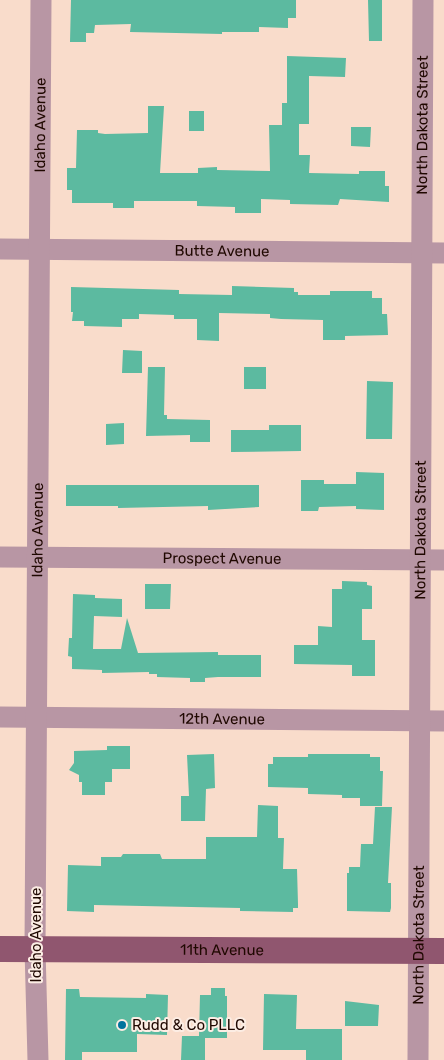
<svg xmlns="http://www.w3.org/2000/svg" width="444" height="1060" font-family="Rubik,sans-serif">
  <style>
    .building { fill: #5cbaa0 }
    .lines { fill: none; stroke-linecap: round; stroke-linejoin: round }
    .minor { stroke: #b896a4; stroke-width: 21 }
    .major { stroke: #90566f; stroke-width: 26 }
    .poi-dot { fill: #00739d; stroke: #fcede4; stroke-width: 2 }
    .labels { text-anchor: middle; stroke-width: 4; stroke-linejoin: round; paint-order: stroke }
    .street-label { font-size: 15px; fill: #1f0800; stroke: #fcede4 }
    .poi-label { font-size: 15px; fill: #1f0800; stroke: #fcede4; text-anchor: start }
  </style>
  <rect width="100%" height="100%" fill="#f9dccb"/>
  <path class="building" d="M71,0H296V18H288V28L259,27V32H222V34L130,32L131,24L95,25L94,33H86V42H70Z
    M368,0H382V41H369Z
    M287,56L346,58L345,77L309,76V124H299V155H310L309,173L359,174V171H385V186H389V202L340,199L338,205L290,204V200L261,199V213H235V207L197,206V201H134V208H113V203H72V190H67V168H76L77,130H98V133L105,134L148,133V106H164L160,173H198V168L217,167V170L270,171L269,125H282V103H287Z
    M189,111H204V131H189Z
    M351,127H371L370,147L351,146Z
    M232,286L294,288V292H298V295H330V291H372V298H382V314H387L388,335L345,336V340H323V320L281,319L270,318V314L219,313V341L197,340V319H174V315L139,314V319H122V327L84,326V321H72L73,312H71V287L179,290V294L232,295Z
    M123,350L142,351V373H122Z
    M148,367H165L164,415H167V419L210,420V442H190V435L146,436Z
    M244,367H266V389H244Z
    M367,381L393,382L392,439H366Z
    M124,423V444L106,445V424Z
    M269,425H301V451L231,452V430H269Z
    M356,472L384,473V510L356,509V506L319,507L318,511H301V480H324V484H356Z
    M66,485H259V507L208,510V506L118,508V506H66Z
    M342,581L367,582V585L372,586V609H362V640H375V676H352V665L294,664V645H318V626L332,627V589H342Z
    M145,584H171L170,609H145Z
    M73,594L95,595V598L122,599V617L94,616L93,649H121L127,618L138,653L218,652V655H261V677H218L205,678V682H190V678L157,677V674H149V672L102,673V670L72,669V657L68,656L69,638H72Z
    M107,746H130V769H112V782H105V795H82V782H79V775L69,770L74,763V751L107,750Z
    M214,754L215,788L206,789L205,821H181V796H189L187,755Z
    M308,754H370V757H380V771H383L382,806H360V798H342V795L308,794V788L268,787V764H273V757H308Z
    M258,805L278,806V838H284L283,869H297L298,904V908H293V912L240,911V908L94,905V912L67,911L68,865L101,866V857H121L123,854H160L162,859H206V837H257Z
    M375,807H392L388,883H391V908L390,912L347,911V873H349V867H360L361,844H373Z
    M211,988H225V996H227V1038H205V1060H181L182,1036H199L200,995H211Z
    M66,989H79L80,997L146,998V994L168,995L167,1035L137,1034V1052H82V1060H65Z
    M264,994L297,995L296,1029H342V1060H306V1050H263Z
    M345,1001L379,1005L378,1026H345Z"/>
  <g class="lines">
    <g class="minor">
      <path id="s1" d="M0,249L444,253"/>
      <path id="s2" d="M0,557L444,560"/>
      <path id="s3" d="M0,717L444,721"/>
      <path id="s4" d="M38,1060L35,949L41,0"/>
      <path id="s5" d="M418,1060L423,0"/>
    </g>
    <path class="major" id="s6" d="M0,949L444,951"/>
  </g>
  <circle class="poi-dot" cx="122" cy="1025" r="5"/>
  <g class="labels">
    <g class="street-label">
      <text dy="5" stroke="none"><textPath href="#s4" startOffset="935">Idaho Avenue</textPath></text>
      <text dy="5" stroke="none"><textPath href="#s5" startOffset="935">North Dakota Street</textPath></text>
      <text dy="5" stroke="none"><textPath href="#s1" startOffset="222">Butte Avenue</textPath></text>
      <text dy="5" stroke="none"><textPath href="#s4" startOffset="530">Idaho Avenue</textPath></text>
      <text dy="5" stroke="none"><textPath href="#s5" startOffset="530">North Dakota Street</textPath></text>
      <text dy="5" stroke="none"><textPath href="#s2" startOffset="222">Prospect Avenue</textPath></text>
      <text dy="5" stroke="none"><textPath href="#s3" startOffset="222">12th Avenue</textPath></text>
      <text transform="translate(36 935) rotate(-90)" y="5">Idaho Avenue</text>
      <text dy="5" stroke="none"><textPath href="#s5" startOffset="125">North Dakota Street</textPath></text>
      <text dy="5" stroke="none"><textPath href="#s6" startOffset="222">11th Avenue</textPath></text>
    </g>
    <g class="poi-label">
      <text x="132" y="1030">Rudd &amp; Co PLLC</text>
    </g>
  </g>
</svg>
